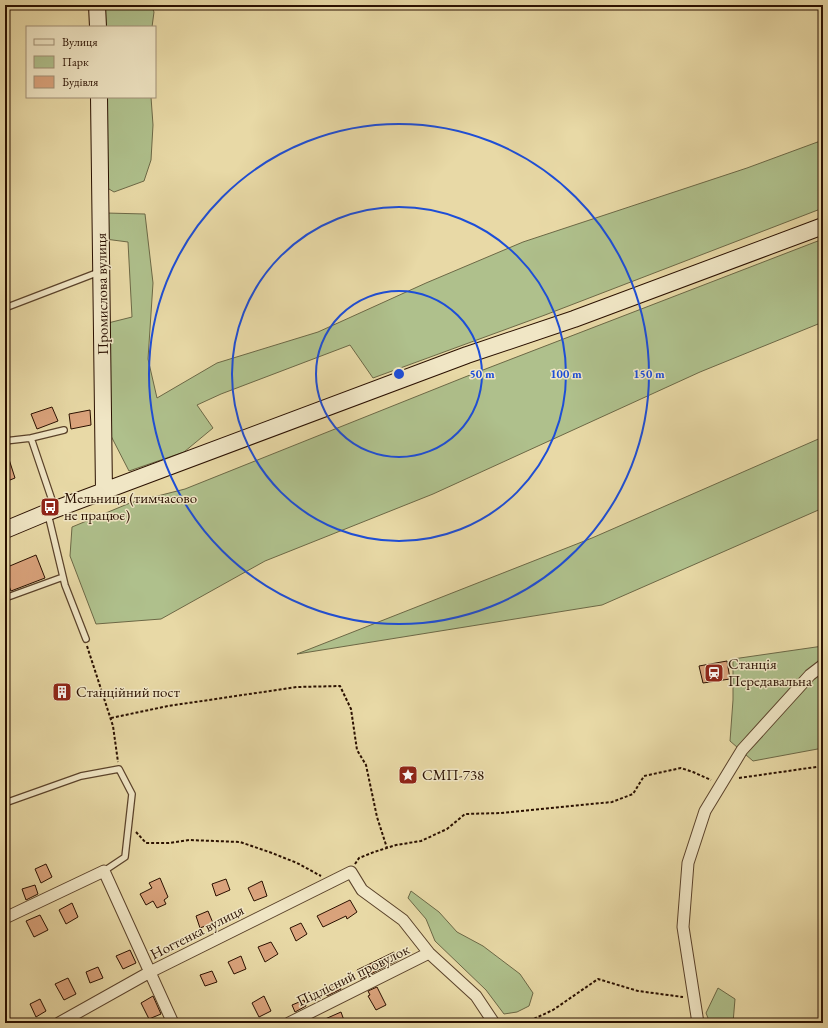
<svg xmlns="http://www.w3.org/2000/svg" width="828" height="1028" font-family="'EB Garamond',serif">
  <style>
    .green { fill: #afc08c; stroke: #6c6846 }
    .building { fill: #daa37c; stroke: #2a1000 }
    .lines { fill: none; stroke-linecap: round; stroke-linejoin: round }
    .lane-casing { stroke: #5a422a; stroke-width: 8 }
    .street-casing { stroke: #5a422a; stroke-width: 13 }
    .secondary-casing { stroke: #2a1000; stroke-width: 18 }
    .path { stroke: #2a1000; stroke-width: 2; stroke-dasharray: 3 2; stroke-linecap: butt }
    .lane { stroke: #f0e6c5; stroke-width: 5.5 }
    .street { stroke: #f0e6c5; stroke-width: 11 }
    .secondary { stroke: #f0e6c5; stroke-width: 16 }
    .ring { fill: none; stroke: #1d4ed8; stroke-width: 2 }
    .labels { text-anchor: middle; stroke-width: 3; stroke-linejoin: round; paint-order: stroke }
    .street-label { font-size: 15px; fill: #2a1000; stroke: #f0e6c5 }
    .poi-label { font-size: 15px; fill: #2a1000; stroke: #f0e6c5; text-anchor: start }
    .centre { fill: #1d4ed8; stroke: #f0e6c5; stroke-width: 2 }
    .ring-label { font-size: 12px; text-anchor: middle; font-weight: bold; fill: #1d4ed8; stroke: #f0e6c5; stroke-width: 3; stroke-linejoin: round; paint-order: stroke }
  </style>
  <rect width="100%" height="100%" fill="#e8d9a6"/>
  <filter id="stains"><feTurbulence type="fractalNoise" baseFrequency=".005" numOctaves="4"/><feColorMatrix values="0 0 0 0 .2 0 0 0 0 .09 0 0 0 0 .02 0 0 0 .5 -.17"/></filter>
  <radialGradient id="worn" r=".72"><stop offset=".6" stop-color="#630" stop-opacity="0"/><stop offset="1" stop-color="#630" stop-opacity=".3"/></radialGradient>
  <path class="green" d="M102,5H151L154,12L152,27H102Z
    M103,97H151L153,125L151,160L144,181L114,192L104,186Z
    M823,140V208L545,315L373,378L350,345L221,394L197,405L213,428L184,452L129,471L111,436L108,323L132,317L128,242L105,239L106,213L145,214L153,283L148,359L157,398L217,363L318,332L426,283L523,242L747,168Z
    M823,239V322L700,372L433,494L265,561L161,619L96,624L70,556L72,527L130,503L185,489L470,375Z
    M823,437V508L602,605L297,654L592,538Z
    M823,646V748L753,761L730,741L733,700V659Z
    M411,891L439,912L457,932L483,946L520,974L533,993L529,1006L517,1012L504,1014L486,990L435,941L426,919L408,898Z
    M718,988L735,999L733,1023H710L706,1013Z"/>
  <path class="building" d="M52,407L58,421L37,429L31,414Z
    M90,410L91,425L71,429L69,414Z
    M7,453L15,478L5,482V454Z
    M36,555L45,578L11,591L5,576V568Z
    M727,661L730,679L703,683L699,666Z
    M65,684L70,695L59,699L54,688Z
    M46,864L52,877L41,883L35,869Z
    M160,878L168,897L164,900L166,904L157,908L153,901L146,905L140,894L152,888L149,883Z
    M226,879L230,890L216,896L212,884Z
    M262,881L267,896L254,901L248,888Z
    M35,885L38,894L26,900L22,889Z
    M350,900L357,912L347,919L346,916L323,927L317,916Z
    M72,903L78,917L66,924L59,910Z
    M208,911L213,923L200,928L196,916Z
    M40,915L48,930L34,937L26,921Z
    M301,923L307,934L296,941L290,928Z
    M271,942L278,954L265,962L258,947Z
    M130,950L136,963L123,969L116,956Z
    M394,952L398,960L361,979L357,970Z
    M241,956L246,969L234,974L228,962Z
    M98,967L103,978L90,983L86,972Z
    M212,971L217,982L205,986L200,975Z
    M68,978L76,994L64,1000L55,984Z
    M338,984L341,989L327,996L324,990Z
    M377,987L386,1005L376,1010L368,996L370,995L368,991Z
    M153,996L161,1014L149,1019L141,1003Z
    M264,996L271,1011L259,1017L252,1003Z
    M40,999L46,1011L36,1017L30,1004Z
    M304,1000L306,1006L295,1012L292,1005Z
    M341,1012L345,1023H316Z"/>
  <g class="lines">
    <defs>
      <path id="lane" d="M5,308L99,272
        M31,438L64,430
        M5,441L31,438L55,509
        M48,514L65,585L86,639
        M8,597L63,577
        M5,803L81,776L119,769L132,794L125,857L104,871"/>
      <path id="street" d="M5,918L104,871L173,1023
        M59,1023L150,972L351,872L362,890L403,920L429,953L476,996L494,1023
        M289,1023L429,953
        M698,1023L683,927L688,863L705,811L742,750L810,675L823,665"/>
      <path id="secondary" d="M97,5L98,27
        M99,97L104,492
        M5,530L48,512L467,355L574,319L823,226"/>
    </defs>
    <use href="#lane" class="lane-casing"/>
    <use href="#street" class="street-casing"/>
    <use href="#secondary" class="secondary-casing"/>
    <path class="path" d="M87,646L113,726L118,762
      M111,718L168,706L297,687L340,686L351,709L357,750L366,765L377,817L387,848
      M739,778L823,766
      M136,832L146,843H169L189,840L240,842L272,853L297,863L321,876
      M355,864L359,858L374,852L396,845L421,841L447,829L465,814L501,813L612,802L633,794L644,776L681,768L693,772L711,780
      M525,1023L553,1010L598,979L638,991L683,997"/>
    <use href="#lane" class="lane"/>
    <use href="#street" class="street"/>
    <use href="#secondary" class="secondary"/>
  </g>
  <g class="ring">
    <circle cx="399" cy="374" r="83"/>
    <circle cx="399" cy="374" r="167"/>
    <circle cx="399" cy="374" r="250"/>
  </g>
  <defs>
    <symbol id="bus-square" viewBox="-11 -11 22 22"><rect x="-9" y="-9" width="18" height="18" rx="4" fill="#8f2418" stroke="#f0e6c5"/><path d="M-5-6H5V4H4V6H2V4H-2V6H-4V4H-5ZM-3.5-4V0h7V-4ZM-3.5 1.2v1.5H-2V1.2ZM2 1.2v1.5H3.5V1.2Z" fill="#fff"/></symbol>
    <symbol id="station-square" viewBox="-11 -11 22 22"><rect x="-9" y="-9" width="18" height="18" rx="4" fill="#8f2418" stroke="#f0e6c5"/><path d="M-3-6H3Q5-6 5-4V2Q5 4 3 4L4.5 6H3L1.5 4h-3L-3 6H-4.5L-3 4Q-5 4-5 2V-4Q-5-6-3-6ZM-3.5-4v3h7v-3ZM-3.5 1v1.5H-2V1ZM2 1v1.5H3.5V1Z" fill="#fff"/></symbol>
    <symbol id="building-square" viewBox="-11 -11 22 22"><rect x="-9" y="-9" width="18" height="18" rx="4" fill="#8f2418" stroke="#f0e6c5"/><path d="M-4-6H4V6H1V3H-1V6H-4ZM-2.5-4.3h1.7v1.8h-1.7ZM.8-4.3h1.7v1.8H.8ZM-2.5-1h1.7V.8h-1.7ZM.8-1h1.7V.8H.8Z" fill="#fff"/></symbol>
    <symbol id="sight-square" viewBox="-11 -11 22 22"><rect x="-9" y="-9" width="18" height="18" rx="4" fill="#8f2418" stroke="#f0e6c5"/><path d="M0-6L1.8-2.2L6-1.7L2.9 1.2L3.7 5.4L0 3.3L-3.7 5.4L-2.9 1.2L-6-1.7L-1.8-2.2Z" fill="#fff"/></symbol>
  </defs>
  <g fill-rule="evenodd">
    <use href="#bus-square" x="39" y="496" width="22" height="22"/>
    <use href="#station-square" x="703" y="662" width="22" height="22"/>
    <use href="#building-square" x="51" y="681" width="22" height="22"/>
    <use href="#sight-square" x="397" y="764" width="22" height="22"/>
  </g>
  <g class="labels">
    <g class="street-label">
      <text transform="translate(102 294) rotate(-91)" y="5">Промислова вулиця</text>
      <text transform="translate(197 932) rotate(-27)" y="5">Ногтенка вулиця</text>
      <text transform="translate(353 975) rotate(-26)" y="5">Підлісний провулок</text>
    </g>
    <g class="poi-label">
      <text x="64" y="503">Мельниця (тимчасово<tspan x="64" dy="17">не працює)</tspan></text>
      <text x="728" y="669">Станція<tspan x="728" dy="17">Передавальна</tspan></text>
      <text x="76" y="697">Станційний пост</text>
      <text x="422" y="780">СМП-738</text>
    </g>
  </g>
  <circle cx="399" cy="374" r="6" class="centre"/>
  <g class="ring-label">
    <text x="482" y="378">50 m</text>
    <text x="566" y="378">100 m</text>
    <text x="649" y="378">150 m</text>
  </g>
  <rect width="828" height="1028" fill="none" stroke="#e8d9a6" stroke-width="20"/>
  <rect x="6" y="6" width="816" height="1016" fill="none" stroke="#2a1000" stroke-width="2"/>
  <rect x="10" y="10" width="808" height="1008" fill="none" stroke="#2a1000"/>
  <rect x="26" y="26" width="130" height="72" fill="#f0e6c5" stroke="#a19076"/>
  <rect x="34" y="39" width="20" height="6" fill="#f0e6c5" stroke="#a19076"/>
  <text x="62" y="46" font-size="12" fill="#2a1000">Вулиця</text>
  <rect x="34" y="56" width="20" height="12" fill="#afc08c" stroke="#a19076"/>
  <text x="62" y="66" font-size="12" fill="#2a1000">Парк</text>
  <rect x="34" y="76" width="20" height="12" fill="#daa37c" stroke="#a19076"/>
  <text x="62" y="86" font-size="12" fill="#2a1000">Будівля</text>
  <rect width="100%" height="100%" filter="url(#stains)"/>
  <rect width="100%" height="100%" fill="url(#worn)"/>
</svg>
